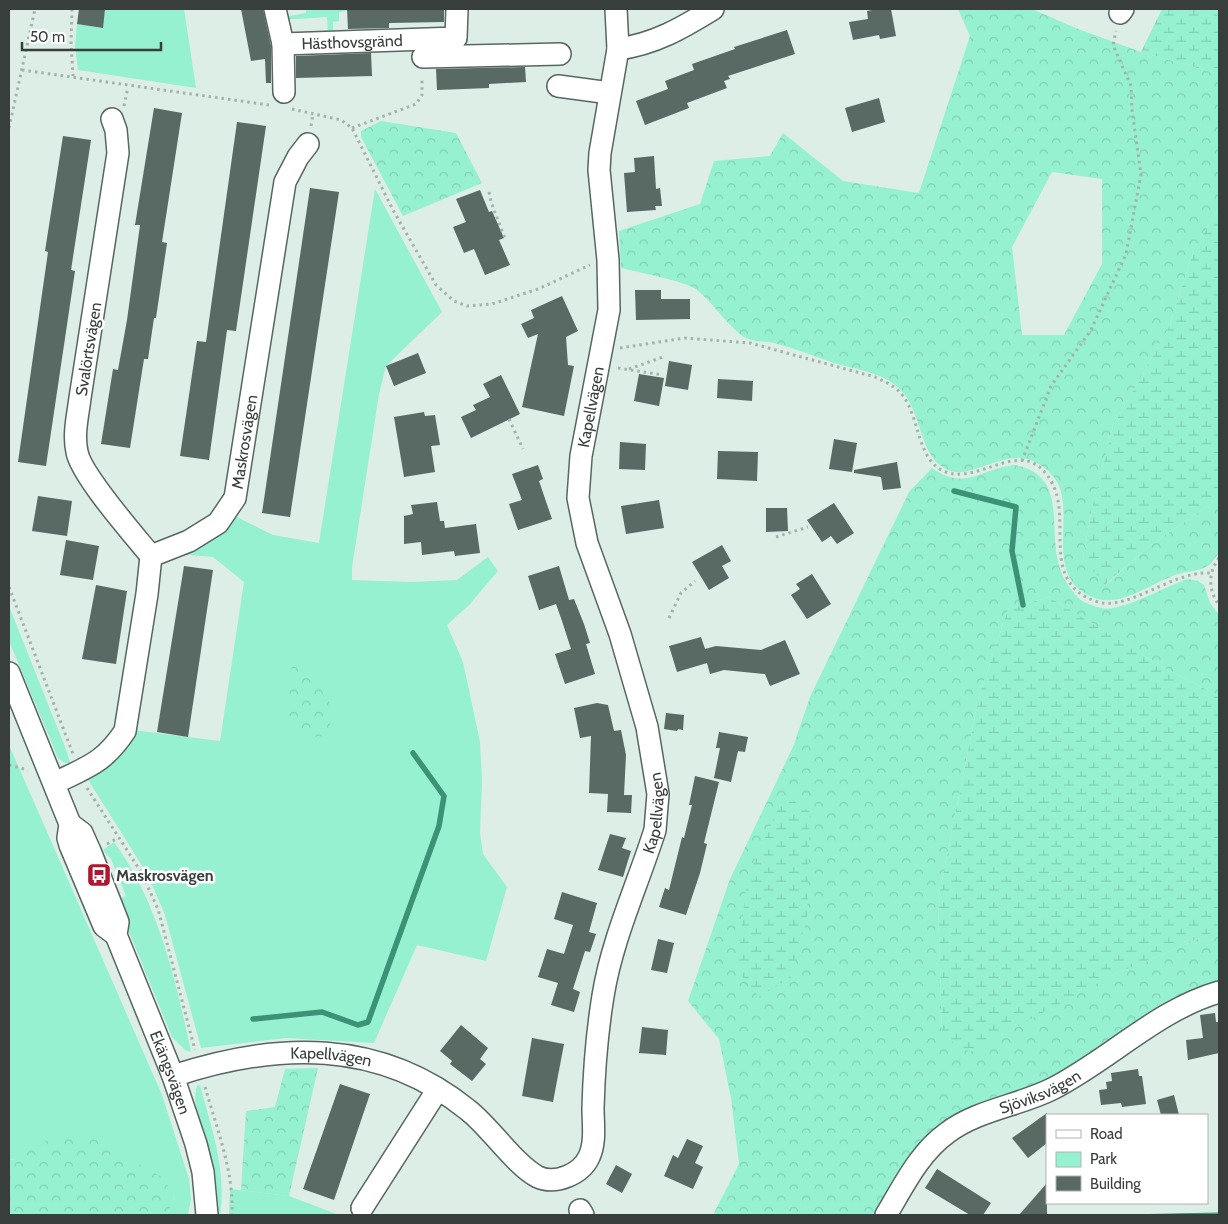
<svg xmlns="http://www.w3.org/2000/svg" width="1228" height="1224" font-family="Cabin,sans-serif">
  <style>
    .green { fill: #96f1d0 }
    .forest { fill: url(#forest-crowns); fill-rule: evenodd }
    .wetland { fill: url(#wetland-marsh) }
    .water { fill: url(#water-rules); stroke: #3c9176 }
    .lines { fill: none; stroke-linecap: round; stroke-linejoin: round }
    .stream { stroke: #3c9176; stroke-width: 5.5 }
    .building { fill: #596963 }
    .minor-casing { stroke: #576760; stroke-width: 24 }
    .path { stroke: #a4b2ac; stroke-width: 3; stroke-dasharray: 2.5 4; stroke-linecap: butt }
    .minor { stroke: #fff; stroke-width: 21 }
    .labels { text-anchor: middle; stroke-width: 5; stroke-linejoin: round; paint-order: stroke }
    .street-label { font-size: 16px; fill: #373e3b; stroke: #fff }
    .poi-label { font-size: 16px; font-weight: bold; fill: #373e3b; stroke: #fff; text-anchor: start }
  </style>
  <defs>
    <pattern id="forest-crowns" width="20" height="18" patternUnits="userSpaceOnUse" patternTransform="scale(1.25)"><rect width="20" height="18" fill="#96f1d0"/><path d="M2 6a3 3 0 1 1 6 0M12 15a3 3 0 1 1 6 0" fill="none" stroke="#82d0b4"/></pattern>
    <pattern id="wetland-marsh" width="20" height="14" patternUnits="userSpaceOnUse" patternTransform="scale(1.25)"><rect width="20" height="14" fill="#96f1d0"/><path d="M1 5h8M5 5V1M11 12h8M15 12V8" fill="none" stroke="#82d0b4"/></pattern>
    <pattern id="water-rules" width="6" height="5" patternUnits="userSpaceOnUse" patternTransform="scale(1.25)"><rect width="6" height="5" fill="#3eb490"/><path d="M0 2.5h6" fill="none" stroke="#359477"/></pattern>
  </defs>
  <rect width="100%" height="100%" fill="#dceee6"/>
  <path class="green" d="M105,9H184L196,88L78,70L75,47L77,24L102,28Z
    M306,9H347V11L339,12V21L333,22V30L337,32L328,38L327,17L280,20L286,13L289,16L306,13Z
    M375,189L442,312L386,366L379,394L352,567V580L412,582L457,580L488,557L498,571L469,605L447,625L463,662L480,742L482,780L480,833L483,854L507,887L486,961L417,945L374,1043L286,1038L201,1048L165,915L148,875L87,778L133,730L220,741L244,582L213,557L177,554L235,516L273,535L319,543Z
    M9,606L67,752L70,763H65L58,758L9,641Z
    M9,745L162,1095L189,1179L191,1199L188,1215H167L175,1196L16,1159L9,1160Z
    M114,842C158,902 176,980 191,1052L185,1050L172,1037L116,900L126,896L111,859L103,850Z
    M200,1085C211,1126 227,1171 220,1215H213C213,1190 212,1167 207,1142C202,1122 191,1107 197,1086Z
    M230,1189L289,1196L339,1215H229Z"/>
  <path class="forest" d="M958,9H1032L1078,29L1141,52L1219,74V208L1195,247L1168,329L1113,426L1092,508L1083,558L1106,585L1148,547L1219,498V553C1216,556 1213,562 1209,565C1199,572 1185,571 1175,575C1150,584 1119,609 1092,597C1039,574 1081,506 1052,475C1013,432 975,487 944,468C916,451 924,406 894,384C878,372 854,369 834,363C814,356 794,348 774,343C766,341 754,342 746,338C730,330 711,299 694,288C683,281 637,272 621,268L619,231L700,204L714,161L770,156L783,133L843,181L919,193L970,36ZM1052,172L1102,179V264L1064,335H1022L1012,247Z
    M381,121L456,133L482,183L403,216L361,137V131Z
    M1015,465C1079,478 1036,546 1071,589C1075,594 1078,599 1084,602C1093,606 1103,610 1113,608C1138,603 1163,588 1187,579L1198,581L1204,585L1210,603L1219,615V696L1166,669L1049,597L1008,609L979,696L938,900L942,1036L1111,976L1219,930V986L1078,1068L959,1119L879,1215H713L739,1164L731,1098L719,1039L688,1001L730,879L793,747L810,697L909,492L932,468C966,492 981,468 1015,465Z
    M294,661L316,682L333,708L328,736L302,738L289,722L287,681Z
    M318,1068L289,1196L241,1190L246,1111L275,1107L285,1069Z
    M59,1133L96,1140L162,1177L175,1196L167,1215H9V1160L16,1159Z"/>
  <path class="wetland" d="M1162,9H1210L1219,11V74L1141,52Z
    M1219,208V498L1148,547L1105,585L1083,558L1092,508L1113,426L1168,329L1195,247Z
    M1049,597L1166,669L1219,696V930L1111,976L970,1052L942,1036L938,900L979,696L1008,609Z
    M784,795L810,812L807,918L791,977L759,997L737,970L747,878Z"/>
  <path class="water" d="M1219,1213V1215H1125Z"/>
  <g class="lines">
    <path class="stream" d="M954,491L1016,507L1012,551L1023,605
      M253,1019L322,1012L358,1025L368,1022L439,826L444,796L413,753"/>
  </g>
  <path class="building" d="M79,9H105L103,28L77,24Z
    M241,9H263L271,46V83H266L265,59L251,61Z
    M347,9H444V22L389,23V28L348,29Z
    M877,9H891L896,36L880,39L879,35L853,40L849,22L868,19L867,11Z
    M787,30L795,54L728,76L730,79L724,81L727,88L687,103L689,108L645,125L636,101L668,89L665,81L694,70L692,64L735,49L734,47Z
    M371,53L372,76L296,78V56Z
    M525,67L526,82L489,84V88L437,90L436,69Z
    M879,98L885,122L852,132L845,108Z
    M154,108L182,113L162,242L167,243L156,318H154L148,359H144L130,448L101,444L113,369L118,370L127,320L140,225H135Z
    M237,122L266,126L236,331L227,330L209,460L180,456L197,341L206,342Z
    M63,136L91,140L71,270L75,271L46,466L18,462L48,252L45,251Z
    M654,156L656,189L660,188L662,206H655L656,210L627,212L624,173L635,172L634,158Z
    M310,188L339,192L290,517L262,513Z
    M480,190L489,212L492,211L504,238L499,240L510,265L485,275L474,249L464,253L453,227L466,222L456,199Z
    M635,290H661V299H690V319L636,320Z
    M562,296L578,331L566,337L568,365L574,366L564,416L522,407L538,334L528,338L521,324L534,318L531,310Z
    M418,353L426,373L394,386L386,366Z
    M669,361L692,365L688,390L665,386Z
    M639,374L664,378L659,406L634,401Z
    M501,375L520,414L471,438L461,417L476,410L473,405L490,397L483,384Z
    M718,379L753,381L752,401L717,398Z
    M424,412L425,416L435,415L440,445L431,446L435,472L404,477L394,417Z
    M834,439L857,443L852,472L829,469Z
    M620,442L646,444L645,470L619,469Z
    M718,451L758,452L757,481L717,479Z
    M897,462L901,488L883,490L881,477L854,473V470Z
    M538,465L543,479L539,481L552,519L518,530L509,504L522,500L512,474Z
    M38,496L72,501L67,536L32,531Z
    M659,500L664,528L626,534L621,506Z
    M437,502L440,521H444L445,528L476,524L480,553L455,556L454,551L422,555L421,542L404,544V516L413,514L411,505Z
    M834,503L854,533L837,544L831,536L822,542L807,520Z
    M766,508H787L788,531L766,532Z
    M66,540L99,546L93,580L60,575Z
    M722,545L731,561L722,566L729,578L709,590L692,562Z
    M184,566L213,570L188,737L157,732Z
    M559,566L569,600L574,599L584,624L590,643L586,644L595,674L565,684L555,654L571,649L562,621L556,604L539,610L528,576Z
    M812,574L831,604L807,619L791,595L800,589L796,584Z
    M96,585L127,591L116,664L82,659Z
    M701,637L705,649L716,646L761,650L785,640L800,674L770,686L765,674L724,670L710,674L707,663L677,672L669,646Z
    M597,703L608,705L614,731L621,730L626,755L624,795H632L631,813L607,812L608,794L589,793L591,736L580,738L574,708Z
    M666,713L684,715L683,730L678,729L677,731L664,729Z
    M719,732L748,737L745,752L738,751L731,782L714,778L720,748H716Z
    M695,776L719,782L704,843L707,844L700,873L686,915L659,907L665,888L669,890L682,837L684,838L692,805H689Z
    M610,834L626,838L622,848L631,851L623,877L598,870Z
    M562,892L597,903L589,932L596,934L590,952L585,951L573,989L580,992L574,1012L551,1005L558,983L538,977L547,949L564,954L573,925L554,919Z
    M658,939L674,943L667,973L651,970Z
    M1215,1013L1216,1022H1219V1053L1188,1060L1186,1040L1203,1038L1200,1015Z
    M461,1025L488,1048L480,1059L486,1064L472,1081L450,1064L452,1061L440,1051Z
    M642,1027L668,1030L666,1055L639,1053Z
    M532,1038L564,1044L553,1102L522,1096Z
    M1138,1069L1139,1076H1142L1146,1104L1122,1107L1121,1103L1101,1105L1099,1090L1107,1089L1106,1082L1112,1081L1111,1073Z
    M340,1084L370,1094L334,1200L303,1189Z
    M1174,1095L1179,1115H1161L1157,1100Z
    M1047,1113V1143L1028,1158L1012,1138Z
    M687,1139L703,1146L695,1163L703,1167L693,1189L664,1176L673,1155L678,1158Z
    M616,1165L632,1174L622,1193L606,1184Z
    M937,1169L991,1203L983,1215H970L925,1188Z
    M1047,1183V1215H1019Z"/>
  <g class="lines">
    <defs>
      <g id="minor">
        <path id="s1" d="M275,9L283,44L456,38L457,9"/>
        <path d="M1120,13L1123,9"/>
        <path d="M283,44L284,92"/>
        <path d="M618,49C655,44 682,28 713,9"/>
        <path d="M423,57L560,54"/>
        <path d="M558,86L610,93"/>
        <path d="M112,119L116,130L118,153L80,398C78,415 73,434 77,452C81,475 134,535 151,556"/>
        <path d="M9,673L70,824L68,838L70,845L104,926L116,935"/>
        <path id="s2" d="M55,783C87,767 104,763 125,731L147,594L151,556L189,541L218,523L235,498L285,182L298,157L308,144"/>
        <path id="s3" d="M70,824L82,833L90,851L118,922L116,935L173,1076L196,1144L203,1172L207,1215"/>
        <path id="s4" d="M173,1076C276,1042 379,1038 468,1110C490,1127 515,1165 538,1177C556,1185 581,1174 589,1157C596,1142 593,1124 593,1108C594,1071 597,1033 603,996C612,939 638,884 655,830L658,794L647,727L620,634L587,543L578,498L581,456L609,310L608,260L599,170L600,153L618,49L616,9"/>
        <path d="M362,1208L438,1089"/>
        <path d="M580,1210L583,1215"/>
        <path id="s5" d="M886,1215C903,1187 919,1153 947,1133C977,1110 1018,1106 1052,1089C1109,1060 1157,1010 1219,992"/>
      </g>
    </defs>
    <use href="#minor" class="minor-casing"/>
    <path class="path" d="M72,9L71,43L73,76
      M22,70L269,105
      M124,106L128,87
      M292,109L341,120L352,128L393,210L436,285L454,301L467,306L492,304L538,289L590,265
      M311,126L313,114
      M9,128L35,9
      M352,128L416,104L422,95V77
      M489,192L491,202L506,241
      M620,348L685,338L750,343L875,377C885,382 896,386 903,396C920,418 917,462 946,472C982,485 1025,432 1052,483C1073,521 1038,583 1098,602C1129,611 1172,571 1210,573
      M618,368L663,375
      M629,369L663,357
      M509,419L523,449
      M1022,461L1051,386L1091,330L1126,254L1141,175L1132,110L1131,86L1113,45L1116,31
      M776,537L808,527
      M1219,558C1208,572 1208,590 1219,605
      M9,587L73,754
      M669,618L681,593L695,581
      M9,765L28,770
      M87,788L141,872L158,909L195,1050
      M107,844L118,838
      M205,1087C217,1129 234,1172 232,1215"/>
    <use href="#minor" class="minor"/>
  </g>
  <defs>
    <symbol id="bus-square" viewBox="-11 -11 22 22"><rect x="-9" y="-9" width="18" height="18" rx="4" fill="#ac1732" stroke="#fff"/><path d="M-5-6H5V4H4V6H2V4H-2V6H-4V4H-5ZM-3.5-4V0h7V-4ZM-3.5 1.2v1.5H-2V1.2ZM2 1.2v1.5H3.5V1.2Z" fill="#fff"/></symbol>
  </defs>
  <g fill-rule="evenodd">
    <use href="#bus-square" x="85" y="861" width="28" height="28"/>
  </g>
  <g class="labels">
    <g class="street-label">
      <text dy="6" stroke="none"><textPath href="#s1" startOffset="105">Hästhovsgränd</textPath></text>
      <text transform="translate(88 349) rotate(-81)" y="6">Svalörtsvägen</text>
      <text dy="6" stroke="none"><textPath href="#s4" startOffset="1240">Kapellvägen</textPath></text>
      <text dy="6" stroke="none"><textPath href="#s2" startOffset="428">Maskrosvägen</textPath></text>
      <text dy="6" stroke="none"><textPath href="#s4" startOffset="821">Kapellvägen</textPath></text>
      <text dy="6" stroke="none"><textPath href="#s4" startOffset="161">Kapellvägen</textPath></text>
      <text dy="6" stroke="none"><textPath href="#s3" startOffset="272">Ekängsvägen</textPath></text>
      <text dy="6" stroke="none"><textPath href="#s5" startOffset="205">Sjöviksvägen</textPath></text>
    </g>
    <g class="poi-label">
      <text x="116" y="881">Maskrosvägen</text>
    </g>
  </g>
  <rect width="1228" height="1224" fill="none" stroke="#373e3b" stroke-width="20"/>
  <rect x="1046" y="1114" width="162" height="90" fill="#ffffff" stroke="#afb2b1"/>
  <rect x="1056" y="1130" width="25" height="8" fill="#ffffff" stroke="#afb2b1"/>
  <text x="1090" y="1139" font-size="15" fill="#373e3b">Road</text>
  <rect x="1056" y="1152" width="25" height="15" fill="#96f1d0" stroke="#afb2b1"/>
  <text x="1090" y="1164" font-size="15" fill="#373e3b">Park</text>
  <rect x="1056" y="1176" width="25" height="15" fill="#596963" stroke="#afb2b1"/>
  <text x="1090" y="1189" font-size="15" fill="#373e3b">Building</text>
  <path d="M22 42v8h139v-8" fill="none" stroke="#373e3b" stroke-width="2.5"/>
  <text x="30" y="42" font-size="15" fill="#373e3b" stroke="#ffffff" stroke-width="4" paint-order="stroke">50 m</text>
</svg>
